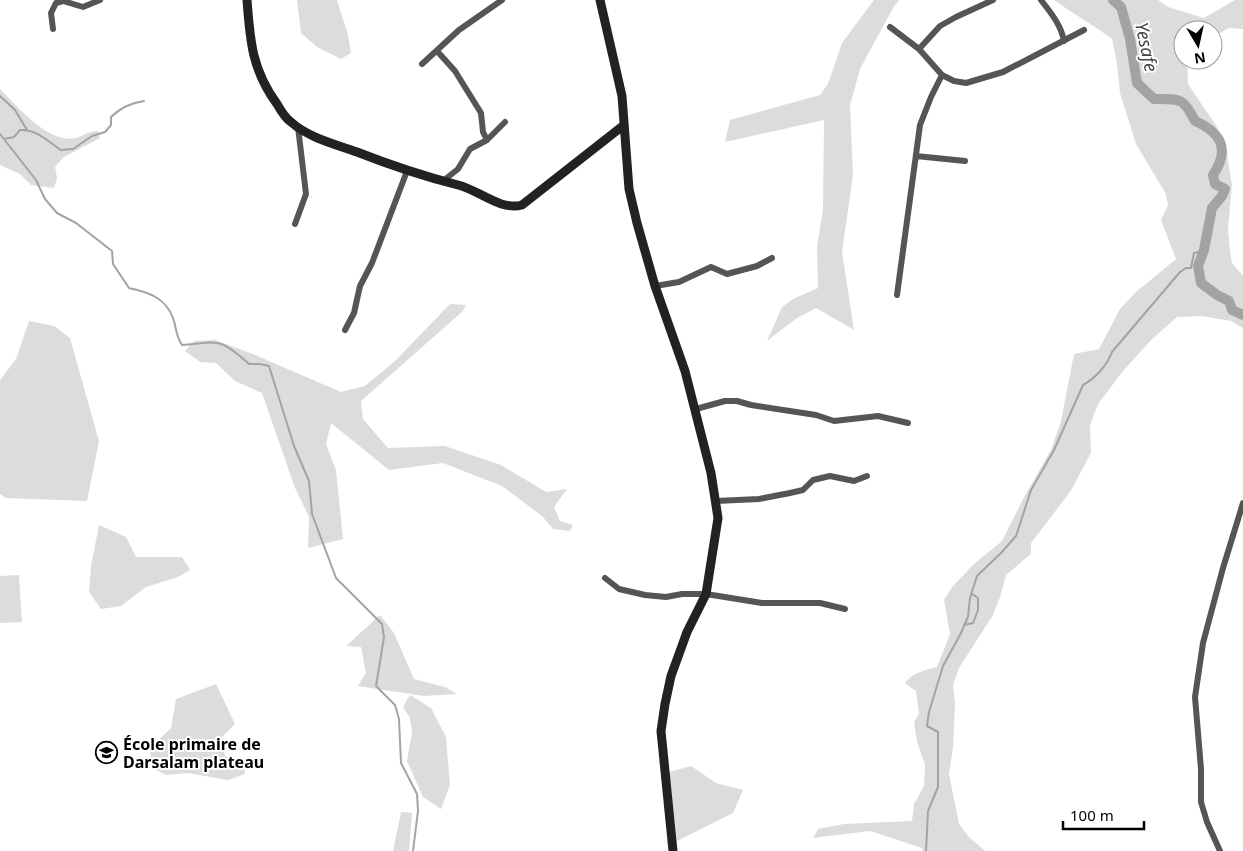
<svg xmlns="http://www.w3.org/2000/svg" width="1243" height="851" font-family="'Noto Sans',sans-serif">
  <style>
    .green { fill: #dcdcdc }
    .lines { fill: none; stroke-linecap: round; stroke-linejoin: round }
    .stream { stroke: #a3a3a3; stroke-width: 2 }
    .river { stroke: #a3a3a3; stroke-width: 10 }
    .street { stroke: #555; stroke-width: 6 }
    .secondary { stroke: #222; stroke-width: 9 }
    .labels { text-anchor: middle; stroke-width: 4; stroke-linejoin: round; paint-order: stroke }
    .poi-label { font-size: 16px; font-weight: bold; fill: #000; stroke: #fff; text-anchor: start }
    .water-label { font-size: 18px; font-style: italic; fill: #444; stroke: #fff }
  </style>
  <rect width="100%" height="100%" fill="#fff"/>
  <path class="green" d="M297,0H337L348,35L351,53L341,59L317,47L301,33Z
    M874,0H899L893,8L860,69L850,105L853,175L842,252L854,330L816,308L797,318L767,341L782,307L793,299L818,288L817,247L823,209L824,120L725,142L730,120L820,95L828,84L842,43Z
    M1054,0H1158L1168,7L1204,18L1235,0H1243V29L1229,28L1213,37V30H1183V60H1187L1188,84L1215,124L1225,142L1232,185L1228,229L1230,251L1232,263L1243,276V328L1231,321L1202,316L1177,317L1151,340L1123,371L1098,404L1090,425L1091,453L1070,492L1031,543V554L1006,575L1000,597L993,615L959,668L953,685L955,704L953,747L949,774L959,824L969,837L985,851H923L922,848L870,831L813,838L818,829L844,824L912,821L914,804L924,786L925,765L917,742L914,722L919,714L916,691L905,683C912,673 925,670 937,667L950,634L944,600L952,587L974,564L1002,541L1023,499L1051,450L1061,421L1074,354L1099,349L1120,309L1136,292L1176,259L1161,220L1168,205L1166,194L1136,144L1120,93L1117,64L1112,39C1094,25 1073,14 1054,0Z
    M0,89C18,107 48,144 76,138C85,135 88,131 98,131L100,138L64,157L55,167L57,178L54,188L31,185L20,174L0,165Z
    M450,304L466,305L463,311L361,401L363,419L388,448L445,446L501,465L546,492L567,489L554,507L560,521L573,525L570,531L553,529L542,516L502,486L443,463L389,470L331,423L326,444L336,470L343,539L308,548L309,517L295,488L262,393L235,381L216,363L200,362L185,351L194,341L215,340L253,354L341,392L365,386L395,361Z
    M29,321L54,326L70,338L99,441L87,501L6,498L0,494V380L16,359Z
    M99,525L126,537L136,557H182L190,570L178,577L146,587L121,606L101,609L89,592L91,566Z
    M19,575L22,622L0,623V576Z
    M380,615L394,633L414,679L445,687L457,694L424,696L358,686L366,673L361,647L346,646Z
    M216,684L235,724L220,739L225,756L243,762L245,774L228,780L188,773L166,775L154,769L149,749L171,728L176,699Z
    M410,695L431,708L446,737L450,785L441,809L423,797L407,761L412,732L410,718L403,707Z
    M691,766L716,783L743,790L733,813L677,841L669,772Z
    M401,812L412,813L409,851H393Z"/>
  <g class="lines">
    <path class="stream" d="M0,96L15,110L27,130
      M0,134L36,180L45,199L57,213L76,223L112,251L113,264L129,288C148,292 166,298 173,318C177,329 175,334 182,345C220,342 219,337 249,364H260L269,366L294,446L309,481L312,514L336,578L382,624L384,637L376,686L395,705L399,719L401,763L417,794L418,811L413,851
      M4,139L14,137L20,130C37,129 47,141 61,150L73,149L92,136L105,132L111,125V117C122,107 131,103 144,101
      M964,625L973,623L978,610V598L972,594
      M926,851L928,811L938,787V732L927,726L929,712L943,666L960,635L968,617L970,598L977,576L1002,552L1016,536L1031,490L1054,450L1083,385C1096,378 1107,365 1112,352L1180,272L1186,268H1191L1194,253L1203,251"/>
    <path class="river" d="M1113,0L1121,7L1130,39L1137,83L1154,99C1180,99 1183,97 1195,121C1222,133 1230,150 1213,175L1215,184L1225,189L1222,196L1212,208L1204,250L1198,266L1201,283L1217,295L1229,301L1232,310L1243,315"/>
    <path class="street" d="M1041,0C1051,13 1061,25 1064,41
      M890,27L919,49L942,75L954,81L966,83L1003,72L1084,30
      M53,29L51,13L56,3L63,1L83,7L100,0
      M919,49L940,26L956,17L993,0
      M437,51L455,71L481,113L483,132L487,140
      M422,64L459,30L502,0
      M916,156L965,161
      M443,181L458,169L470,149L487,140L505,122
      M295,224L306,194L298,127
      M655,286L679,282L711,267L727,274L757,266L772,258
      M897,295L920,125L931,97L942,75
      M345,330L354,313L360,286L372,263L407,171
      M696,409L725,401H737L751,405L816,415L834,421L878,416L908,423
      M716,501L759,499L790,493L803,490L813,480L830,476L854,481L867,476
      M605,578L619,589L645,595L666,597L682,594H706L762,603H820L845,609
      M1220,851L1207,822L1201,802V769L1195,697L1203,643L1223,568L1243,503"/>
    <path class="secondary" d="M247,0C250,41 252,70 277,104C281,111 285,118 291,122C309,138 335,144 357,152C390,165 423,176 458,185C479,190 500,211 522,205L624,125
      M600,0L622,96L629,189L637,223L655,286L685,371L711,473L718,518L706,594L687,632L671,676L665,704L661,731L673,851"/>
  </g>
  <defs>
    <symbol id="school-ring" viewBox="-11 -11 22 22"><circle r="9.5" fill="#fff" stroke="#000" stroke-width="1.5"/><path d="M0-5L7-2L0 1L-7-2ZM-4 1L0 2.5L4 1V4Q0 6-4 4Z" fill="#000"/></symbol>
  </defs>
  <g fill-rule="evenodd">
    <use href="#school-ring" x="94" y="740" width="25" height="25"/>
  </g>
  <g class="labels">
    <g class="poi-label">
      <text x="123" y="750">École primaire de<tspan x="123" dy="18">Darsalam plateau</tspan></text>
    </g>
    <g class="water-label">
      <text transform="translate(1146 47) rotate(78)" y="6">Yesafe</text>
    </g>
  </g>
  <g transform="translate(1198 45) rotate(171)"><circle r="24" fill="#ffffff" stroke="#999999"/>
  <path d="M0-4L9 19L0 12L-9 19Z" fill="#000000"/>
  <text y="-8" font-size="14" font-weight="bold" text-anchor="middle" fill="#000000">N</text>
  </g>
  <path d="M1063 821v8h81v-8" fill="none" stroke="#000000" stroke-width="2.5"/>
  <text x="1070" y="821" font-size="15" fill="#000000" stroke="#ffffff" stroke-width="4" paint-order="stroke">100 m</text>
</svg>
